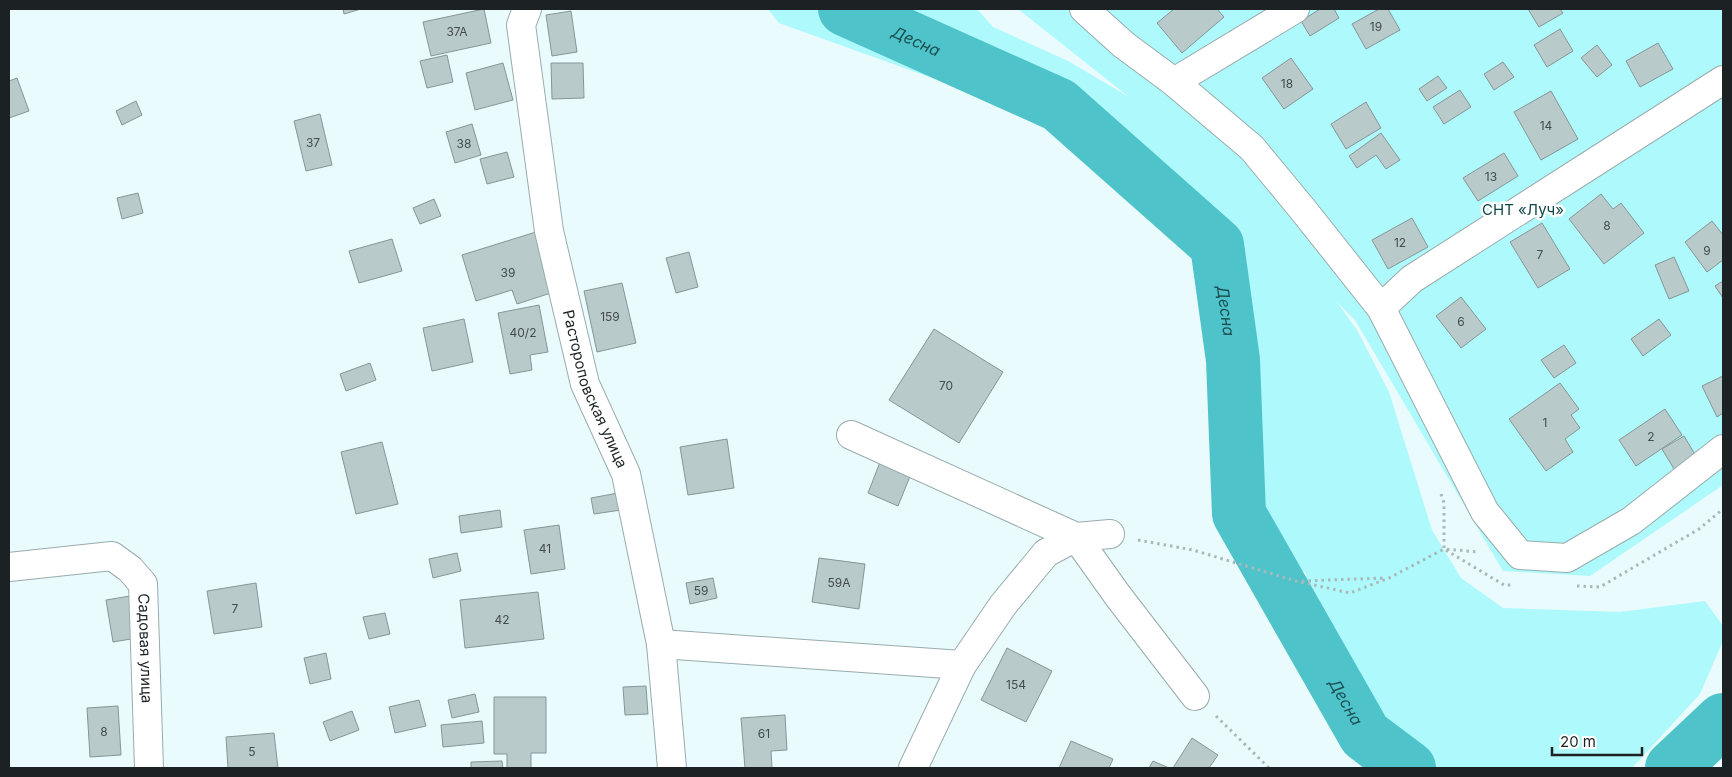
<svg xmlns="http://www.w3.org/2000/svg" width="1732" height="777" font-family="Inter,sans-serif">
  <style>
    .green { fill: #aef9fc }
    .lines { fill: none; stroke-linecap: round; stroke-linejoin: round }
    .river { stroke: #4ec4ca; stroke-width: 54 }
    .building { fill: #b9cacb; stroke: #869697 }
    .minor-casing { stroke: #9aabac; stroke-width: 30 }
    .path { stroke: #aab8b9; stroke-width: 3; stroke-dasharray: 2.5 4; stroke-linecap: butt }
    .minor { stroke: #fff; stroke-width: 28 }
    .labels { text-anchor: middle; stroke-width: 5; stroke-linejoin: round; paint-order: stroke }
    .number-label { font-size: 12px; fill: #434c4d }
    .park-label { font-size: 15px; fill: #124749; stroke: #fff }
    .street-label { font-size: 15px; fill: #1c2223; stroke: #fff }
    .water-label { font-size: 16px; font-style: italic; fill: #1b4e51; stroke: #fff }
  </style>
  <rect width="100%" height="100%" fill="#e9fbfc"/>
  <path class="green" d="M768,9H977L993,27L1068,61L1129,97L1018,9H1723V485L1590,576L1503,571L1355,320L1336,301L1357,330L1389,392L1432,530L1461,578L1503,608L1620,612L1705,601L1723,626V641L1700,694L1632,768H1427L1369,729L1308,654L1291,617L1308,598L1306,573L1292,562L1275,544L1244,488L1247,426L1246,345L1191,207L1123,147L1050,94L932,78L779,23Z"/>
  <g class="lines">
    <g class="river">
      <path id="s1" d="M845,9L1059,105L1217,245L1233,360L1239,514L1365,735L1409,768"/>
      <path d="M1672,768L1723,720"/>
    </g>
  </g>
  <path class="building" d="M343,9H361L344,14Z
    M484,9L491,43L431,56L423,22Z
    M1174,9H1217L1224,17L1182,53L1157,23Z
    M1320,9H1334L1339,18L1310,36L1301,21Z
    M1379,9H1388L1400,30L1366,49L1352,24Z
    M1528,9H1560L1563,13L1539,27Z
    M571,11L577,52L552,56L546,15Z
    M1560,29L1573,51L1547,67L1534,45Z
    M1658,43L1673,69L1640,87L1626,61Z
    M1597,45L1612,65L1597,77L1581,58Z
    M447,55L453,82L427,88L420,61Z
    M1291,58L1313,89L1284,109L1262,78Z
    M1503,62L1514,77L1494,90L1484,74Z
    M503,63L513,100L475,110L466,73Z
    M551,63H583L584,98L552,99Z
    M1438,76L1447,88L1427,101L1419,89Z
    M17,78L29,111L9,118V81Z
    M1460,90L1471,107L1444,124L1433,107Z
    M1551,91L1578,139L1541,160L1514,112Z
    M136,101L142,115L122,125L116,111Z
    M1366,102L1381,128L1346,149L1331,124Z
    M320,114L332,165L306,171L294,121Z
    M472,124L481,155L455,163L446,132Z
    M1381,133L1400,160L1386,169L1376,155L1357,168L1349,156Z
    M507,152L514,177L487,184L480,159Z
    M1504,153L1518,176L1478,201L1463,178Z
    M138,193L143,213L122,219L117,198Z
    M1601,194L1613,209L1621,203L1644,233L1604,264L1569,219Z
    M434,199L441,216L420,224L413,208Z
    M1412,218L1428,247L1388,269L1372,240Z
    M1712,221L1723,235V260L1707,272L1685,242Z
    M1542,223L1570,269L1538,288L1510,242Z
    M536,232L554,292L517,304L512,290L476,301L462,255Z
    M392,239L402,271L359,283L349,251Z
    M689,252L698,287L676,293L666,258Z
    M1674,257L1689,291L1669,299L1655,265Z
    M1723,281V298L1715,286Z
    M622,283L636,343L597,352L584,291Z
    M1461,297L1486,329L1461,348L1436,316Z
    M539,305L548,352L530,355L532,370L510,374L498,313Z
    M464,319L473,362L432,371L423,328Z
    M1659,319L1671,335L1643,356L1631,339Z
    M934,329L1003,372L959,443L889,400Z
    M1564,345L1576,363L1554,378L1541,360Z
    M370,363L376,380L346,391L340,374Z
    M1723,376V413L1717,417L1702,386Z
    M1560,383L1579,409L1571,415L1580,428L1565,439L1573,452L1546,471L1509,419Z
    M1665,409L1682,435L1636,466L1619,440Z
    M1684,436L1699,461L1677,474L1662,449Z
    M727,439L734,488L688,495L680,447Z
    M382,442L398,504L356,514L341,452Z
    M882,457L913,469L898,506L868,493Z
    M618,493L621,510L594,514L591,498Z
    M500,510L502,527L461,533L459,516Z
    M559,525L565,569L531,574L524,530Z
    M457,553L461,571L433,578L429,559Z
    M819,558L865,564L859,609L812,602Z
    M713,578L717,598L690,604L686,583Z
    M256,583L262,627L214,634L207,591Z
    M538,592L544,639L465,648L460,600Z
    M136,595L143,637L113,642L106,600Z
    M385,613L390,634L369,639L363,617Z
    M1007,648L1052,671L1026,722L981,700Z
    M326,653L331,679L310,684L304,658Z
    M646,686L648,714L625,715L623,687Z
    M475,694L479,712L452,718L448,700Z
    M494,697H546V753H531V768H507V754H494Z
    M419,700L426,726L395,733L389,707Z
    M118,706L121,755L90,757L87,708Z
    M352,711L359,730L330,741L323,722Z
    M785,715L787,750L771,751L772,768H745L741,718Z
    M482,721L484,743L443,747L441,725Z
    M274,733L278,768H228L226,737Z
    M1192,738L1218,755L1209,768H1173Z
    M1071,741L1113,759L1109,768H1059Z
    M502,761L503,768H471V762Z
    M1153,761L1169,768H1149Z"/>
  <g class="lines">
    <defs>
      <g id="minor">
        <path id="s2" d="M527,9L521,25L549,231L585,384L626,474L661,644L672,768"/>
        <path d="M1084,9L1124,45L1174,82L1252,148L1304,211L1381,308L1485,512L1520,555L1567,558L1631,521L1723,449"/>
        <path d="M1174,82L1295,9"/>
        <path d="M1381,308L1412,279L1723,80"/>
        <path d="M851,435L1076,537L1110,534"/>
        <path id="s3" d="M9,567L112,556L130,569L143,584L149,768"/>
        <path d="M661,644L962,665L1003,605L1046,553L1076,537L1118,596L1195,696"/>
        <path d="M913,768L962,665"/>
      </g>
    </defs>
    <use href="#minor" class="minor-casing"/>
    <path class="path" d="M1441,494L1444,503V549L1479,552
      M1138,540L1193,550L1296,581L1350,593L1389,578L1444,549L1504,585H1513
      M1302,581L1385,578
      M1577,586L1600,587L1699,529L1723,509
      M1216,716L1269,768"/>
    <use href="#minor" class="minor"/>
  </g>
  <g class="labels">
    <g class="number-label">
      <text x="1376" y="31">19</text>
      <text x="457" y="36">37А</text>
      <text x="1287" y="88">18</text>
      <text x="1546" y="130">14</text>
      <text x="313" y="147">37</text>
      <text x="464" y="148">38</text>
      <text x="1491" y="181">13</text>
      <text x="1607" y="230">8</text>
      <text x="1400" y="247">12</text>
      <text x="1707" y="255">9</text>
      <text x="1540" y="259">7</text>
      <text x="508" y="277">39</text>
      <text x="610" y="321">159</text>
      <text x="1461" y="326">6</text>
      <text x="523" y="337">40/2</text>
      <text x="946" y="390">70</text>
      <text x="1545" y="427">1</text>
      <text x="1651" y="441">2</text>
      <text x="545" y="553">41</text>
      <text x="839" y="587">59А</text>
      <text x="701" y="595">59</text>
      <text x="235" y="613">7</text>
      <text x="502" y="624">42</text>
      <text x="1016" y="689">154</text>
      <text x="104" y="736">8</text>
      <text x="764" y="738">61</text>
      <text x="252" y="756">5</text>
    </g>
    <g class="park-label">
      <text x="1523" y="215">СНТ «Луч»</text>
    </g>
    <g class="street-label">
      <text dy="5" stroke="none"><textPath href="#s2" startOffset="390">Растороповская улица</textPath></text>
      <text dy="5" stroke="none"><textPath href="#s3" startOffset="210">Садовая улица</textPath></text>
    </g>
    <g class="water-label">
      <text dy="6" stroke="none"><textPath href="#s1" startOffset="78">Десна</textPath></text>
      <text dy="6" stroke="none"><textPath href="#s1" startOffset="512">Десна</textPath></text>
      <text dy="6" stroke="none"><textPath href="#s1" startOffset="932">Десна</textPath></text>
    </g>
  </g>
  <rect width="1732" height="777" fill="none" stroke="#1c2223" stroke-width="20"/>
  <path d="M1552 747v8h90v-8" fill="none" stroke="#1c2223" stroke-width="2.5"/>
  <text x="1560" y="747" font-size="15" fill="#1c2223" stroke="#ffffff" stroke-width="4" paint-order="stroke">20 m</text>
</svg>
